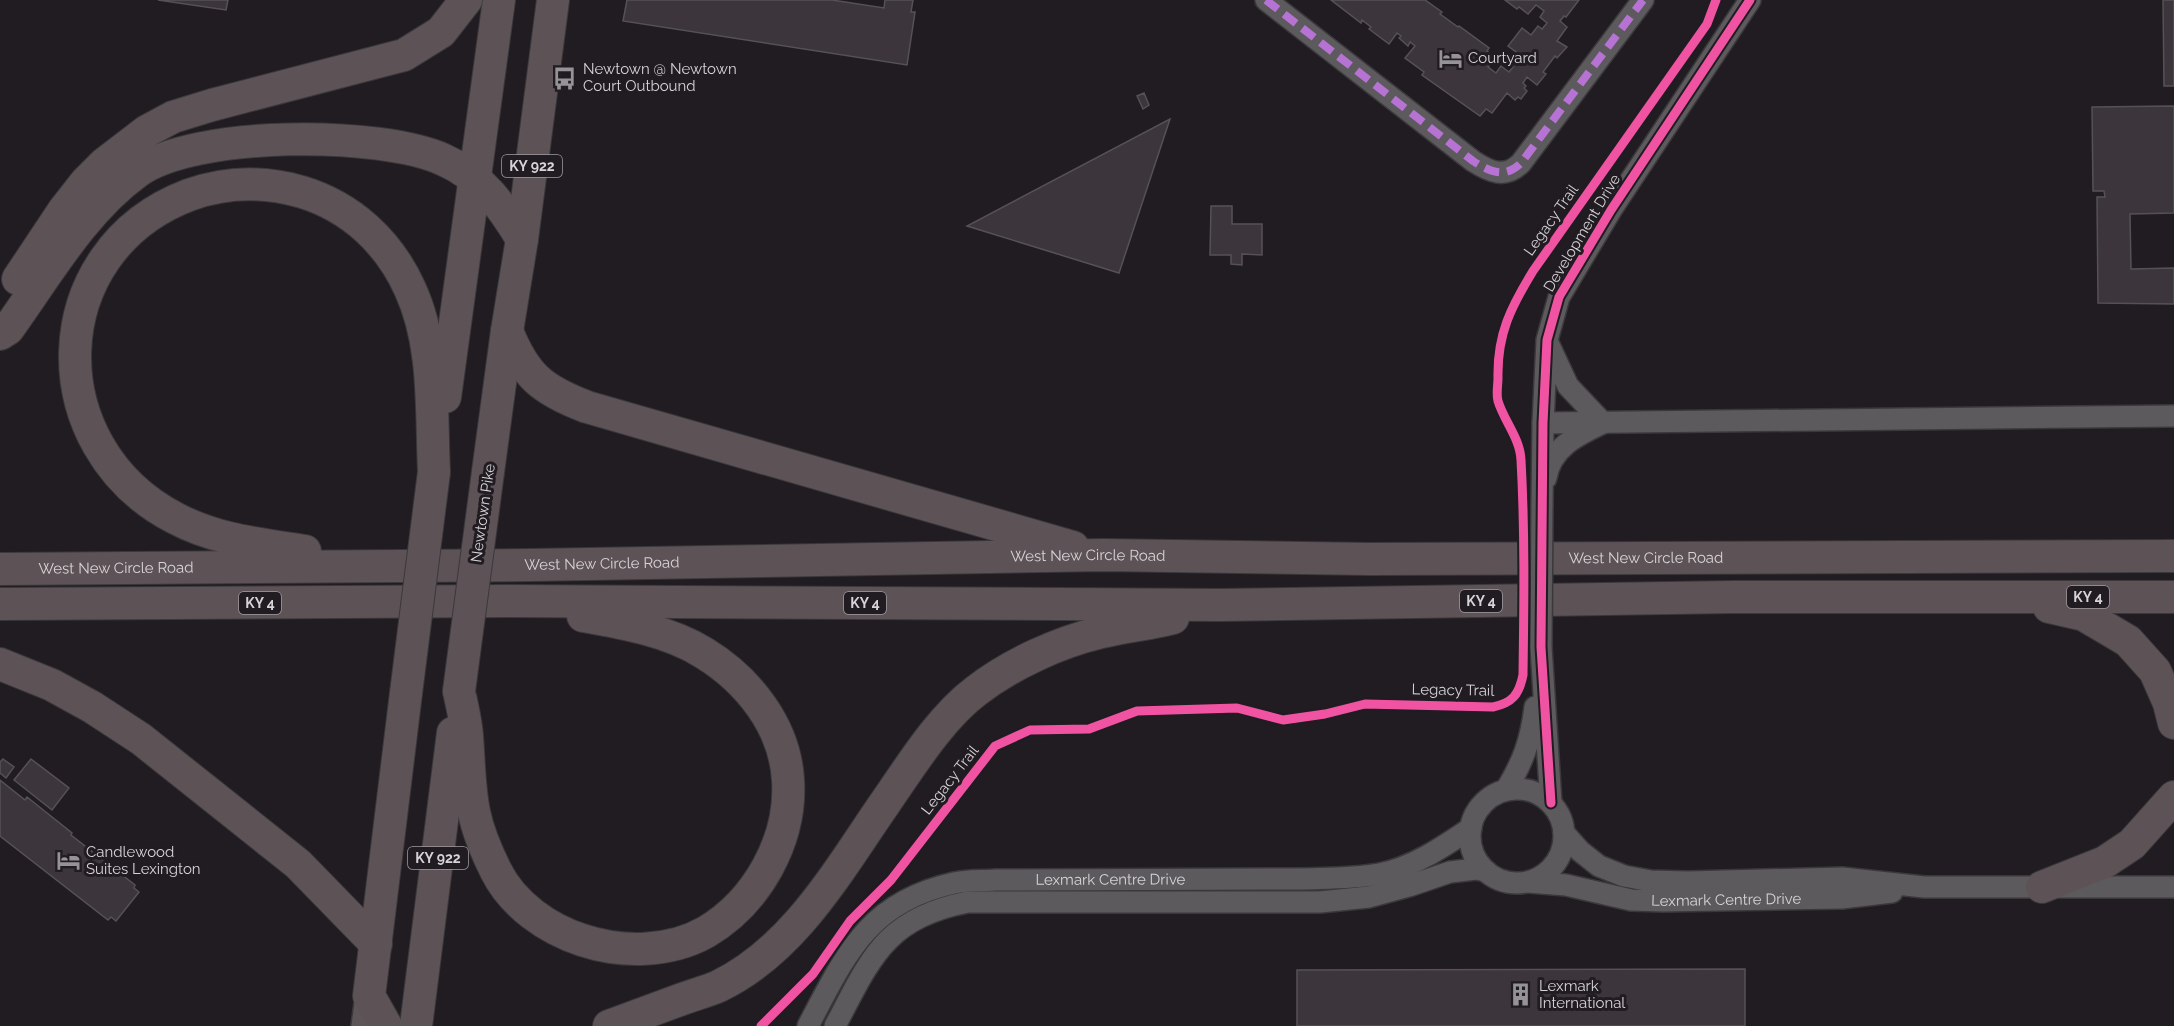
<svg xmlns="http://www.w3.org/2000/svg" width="2174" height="1026" font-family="Raleway,sans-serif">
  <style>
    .building { fill: #3c353c; stroke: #555255; stroke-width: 1.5 }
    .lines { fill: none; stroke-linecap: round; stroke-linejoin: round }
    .minor-casing { stroke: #3a383b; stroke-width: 24 }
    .major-casing { stroke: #3a383b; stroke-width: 30 }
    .highway-casing { stroke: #3a383b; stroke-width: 34 }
    .minor { stroke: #5c5a5d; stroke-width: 21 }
    .major { stroke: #5d5558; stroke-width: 27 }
    .highway { stroke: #5d5357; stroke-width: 32 }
    .minor-bridge-casing { stroke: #3a383b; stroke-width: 24; stroke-linecap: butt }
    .highway-bridge-casing { stroke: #3a383b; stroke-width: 34; stroke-linecap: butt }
    .minor-bridge { stroke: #5c5a5d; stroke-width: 21 }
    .highway-bridge { stroke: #5d5357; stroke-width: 32 }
    .quiet { stroke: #b673d3; stroke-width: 8; stroke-dasharray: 15 8; stroke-linecap: butt }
    .cycleway-casing { stroke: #211b22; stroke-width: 13 }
    .cycleway { stroke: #f153a3; stroke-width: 9 }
    .labels { text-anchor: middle; stroke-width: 6; stroke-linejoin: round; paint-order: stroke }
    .shield { fill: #211b22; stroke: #a09ca1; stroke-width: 1.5 }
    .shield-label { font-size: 14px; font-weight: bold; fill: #d6d3d7 }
    .poi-label { font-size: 15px; fill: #d6d3d7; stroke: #211b22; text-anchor: start }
    .street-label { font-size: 15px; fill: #d6d3d7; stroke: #211b22 }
  </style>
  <rect width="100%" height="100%" fill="#201c21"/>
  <path class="building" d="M158,0H228L226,10Z
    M627,0H832L884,8L885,0H913L911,12H915L907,65L623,21Z
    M1331,0H1425L1442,12L1440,14L1458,27L1459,26L1489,48L1487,51L1496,58L1488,67L1496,73L1501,66L1509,72L1513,67L1509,63L1516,52L1508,46L1522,28L1531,35L1538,26L1542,29L1547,23L1540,17L1544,11L1536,5L1528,14L1519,7L1517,9L1505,0H1579L1566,17L1564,16L1560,21L1567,27L1557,41L1567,47L1557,58L1555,56L1543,72L1546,74L1537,85L1527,77L1523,83L1526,86L1524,88L1527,91L1521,99L1518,97L1515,100L1507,93L1492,113L1486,109L1480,116L1422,75L1424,72L1405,58L1415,46L1410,42L1408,46L1399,38L1401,36L1397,33L1389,44L1369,29L1371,27L1362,20L1361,23Z
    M2163,0H2174V86H2164Z
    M1144,93L1149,105L1143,109L1137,96Z
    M2174,106V213L2130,214L2131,269L2174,268V304L2098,303L2097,197H2105L2104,191H2093L2092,107Z
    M1170,119L1119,273L967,226Z
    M1211,206H1232V224H1262V255L1242,254V265L1231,264V255H1210Z
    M3,759L14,767L6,778L0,773V762Z
    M31,759L69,788L52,810L14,780Z
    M0,780L25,800L27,797L72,833L71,835L135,885L134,888L139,892L116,921L111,917L108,920L0,836Z
    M1745,969V1026H1297V970Z"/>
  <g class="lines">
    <defs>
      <g id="minor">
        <path d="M1266,0L1473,161C1490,172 1505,179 1521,163L1643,0"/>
        <path d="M1543,423L2174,416"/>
        <path d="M1546,478C1551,447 1578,435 1603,423L1568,386L1548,343"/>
        <path d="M1542,505L1543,423L1547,340L1559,297L1611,210L1750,0"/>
        <path d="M1541,647L1551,803"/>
        <circle cx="1517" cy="836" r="47"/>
        <path d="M1506,790C1523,762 1531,740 1535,707"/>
        <path d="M1564,833L1580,851L1599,866L1624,876L1651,881L1688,882L1842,878L1924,887H2174"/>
        <path id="s1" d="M1528,882L1566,885L1631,900L1663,901L1842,898L1892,892"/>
        <path id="s2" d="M808,1026C846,954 868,902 954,883C967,880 982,881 995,880L1299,879C1325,878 1352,879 1379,874C1412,868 1443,847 1471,828"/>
        <path d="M835,1026C871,958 885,918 968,902H1320L1369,897L1409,886L1450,872L1476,869L1486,871"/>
      </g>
      <path id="major" d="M365,1026L369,996"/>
      <g id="highway">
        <path d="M18,279L64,210L86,182L104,164L147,131L173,117L212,105L404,55L441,32L466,0"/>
        <path d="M507,331C525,376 542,390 587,407L1073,547"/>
        <path d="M0,334L8,329C47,275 82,212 137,172C195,130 381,131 444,160C481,176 502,206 522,239"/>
        <path d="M445,397L499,0"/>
        <path d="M488,472L507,331L522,239L553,0"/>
        <path d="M305,551C260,544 216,540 175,518C38,447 41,251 189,195C225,182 264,181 302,192C351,207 389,242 410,289C436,345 431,412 434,472"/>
        <path id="s3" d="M0,569L531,565L1103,555L1369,559L2174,556"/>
        <path d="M0,604L509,601L1221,605L1733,597H2174"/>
        <path d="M2049,607L2084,615L2128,641L2155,671L2169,703L2174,723"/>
        <path d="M0,664L52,685L92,707L141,739L298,864L376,944"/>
        <path d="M459,691C462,706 466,721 467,736C469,761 469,788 474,812C478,832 487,853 496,871C513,905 548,929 582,940C621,953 669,953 706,932C757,902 792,840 788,780C785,726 748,680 704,653C669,631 623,623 583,616"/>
        <path d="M2042,887L2105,862L2132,844L2174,797"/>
        <path d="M386,1026L369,996L406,693"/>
        <path d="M416,1026L453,733"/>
        <path d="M609,1026C634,1017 660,1007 685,998C696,994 708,991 719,986C795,949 839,869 885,803C910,767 940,718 976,691C1011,664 1059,642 1102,632C1126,626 1150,624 1173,618"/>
      </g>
    </defs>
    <use href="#minor" class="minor-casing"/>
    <use href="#major" class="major-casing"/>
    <use href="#highway" class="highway-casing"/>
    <use href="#minor" class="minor"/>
    <use href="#major" class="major"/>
    <use href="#highway" class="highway"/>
    <defs>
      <path id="minor-bridge" d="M1541,647L1542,505"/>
      <path id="highway-bridge" d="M459,691L488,472
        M406,693L434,472"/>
    </defs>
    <use href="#minor-bridge" class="minor-bridge-casing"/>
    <use href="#highway-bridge" class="highway-bridge-casing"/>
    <use href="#minor-bridge" class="minor-bridge"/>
    <use href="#highway-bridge" class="highway-bridge"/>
    <path class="quiet" d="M1266,0L1473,161C1490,172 1505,179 1521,163L1643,0"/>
    <defs>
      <path id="cycleway" d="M1551,803L1541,647L1543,423L1547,340L1559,297L1611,210L1750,0
        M761,1026L813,974L850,921L891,880L995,746L1030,730L1089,729L1137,711L1237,708L1283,720L1325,714L1365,704L1493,707C1512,703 1519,695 1523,675C1524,604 1525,532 1521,460C1520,438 1504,421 1498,401C1496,394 1498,385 1498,378C1497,334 1511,307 1533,271L1707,24L1716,0"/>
    </defs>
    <use href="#cycleway" class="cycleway-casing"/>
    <use href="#cycleway" class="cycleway"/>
  </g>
  <defs>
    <symbol id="hotel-bare" viewBox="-9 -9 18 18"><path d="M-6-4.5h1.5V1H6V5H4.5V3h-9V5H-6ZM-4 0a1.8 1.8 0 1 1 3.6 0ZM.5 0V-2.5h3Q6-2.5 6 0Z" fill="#969397" stroke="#211b22" stroke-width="2.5" paint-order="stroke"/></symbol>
    <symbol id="bus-bare" viewBox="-9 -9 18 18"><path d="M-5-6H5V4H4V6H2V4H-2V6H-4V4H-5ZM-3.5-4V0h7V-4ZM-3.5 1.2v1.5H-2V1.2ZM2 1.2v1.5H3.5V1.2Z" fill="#969397" stroke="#211b22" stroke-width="2.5" paint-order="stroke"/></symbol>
    <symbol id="building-bare" viewBox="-9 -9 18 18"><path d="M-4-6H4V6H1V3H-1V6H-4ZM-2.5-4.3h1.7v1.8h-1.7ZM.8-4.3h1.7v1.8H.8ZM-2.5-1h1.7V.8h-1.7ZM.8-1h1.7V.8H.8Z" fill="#969397" stroke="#211b22" stroke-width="2.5" paint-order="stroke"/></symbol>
  </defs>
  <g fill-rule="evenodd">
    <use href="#hotel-bare" x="1434" y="42" width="33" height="33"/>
    <use href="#bus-bare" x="548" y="62" width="33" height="33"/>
    <use href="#hotel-bare" x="52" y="844" width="33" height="33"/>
    <use href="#building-bare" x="1504" y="978" width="33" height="33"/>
  </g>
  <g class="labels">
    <g class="shield">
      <rect x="502" y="155" width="60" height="22" rx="4.5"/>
      <rect x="2067" y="586" width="42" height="22" rx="4.5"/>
      <rect x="1460" y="590" width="42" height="22" rx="4.5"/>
      <rect x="239" y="592" width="42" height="22" rx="4.5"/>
      <rect x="844" y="592" width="42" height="22" rx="4.5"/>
      <rect x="408" y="847" width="60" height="22" rx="4.5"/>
    </g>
    <g class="shield-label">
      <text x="532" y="171">KY 922</text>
      <text x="2088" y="602">KY 4</text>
      <text x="1481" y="606">KY 4</text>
      <text x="260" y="608">KY 4</text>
      <text x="865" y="608">KY 4</text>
      <text x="438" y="863">KY 922</text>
    </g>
    <g class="poi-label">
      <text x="1468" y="63">Courtyard</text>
      <text x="583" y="74">Newtown @ Newtown<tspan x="583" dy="17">Court Outbound</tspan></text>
      <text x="86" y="857">Candlewood<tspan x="86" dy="17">Suites Lexington</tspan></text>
      <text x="1539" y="991">Lexmark<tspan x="1539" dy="17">International</tspan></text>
    </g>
    <g class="street-label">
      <text transform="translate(1551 220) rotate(-55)" y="5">Legacy Trail</text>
      <text transform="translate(1582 233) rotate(-59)" y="5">Development Drive</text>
      <text transform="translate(483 513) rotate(-82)" y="5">Newtown Pike</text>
      <text dy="5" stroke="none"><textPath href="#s3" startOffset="1088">West New Circle Road</textPath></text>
      <text dy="5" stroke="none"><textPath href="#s3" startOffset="1646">West New Circle Road</textPath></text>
      <text dy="5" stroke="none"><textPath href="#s3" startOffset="602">West New Circle Road</textPath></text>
      <text dy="5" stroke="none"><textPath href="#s3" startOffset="116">West New Circle Road</textPath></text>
      <text transform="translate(1453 690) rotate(1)" y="5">Legacy Trail</text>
      <text transform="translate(950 780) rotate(-52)" y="5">Legacy Trail</text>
      <text dy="5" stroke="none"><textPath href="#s2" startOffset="370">Lexmark Centre Drive</textPath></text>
      <text dy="5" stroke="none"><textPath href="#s1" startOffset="200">Lexmark Centre Drive</textPath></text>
    </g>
  </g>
</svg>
